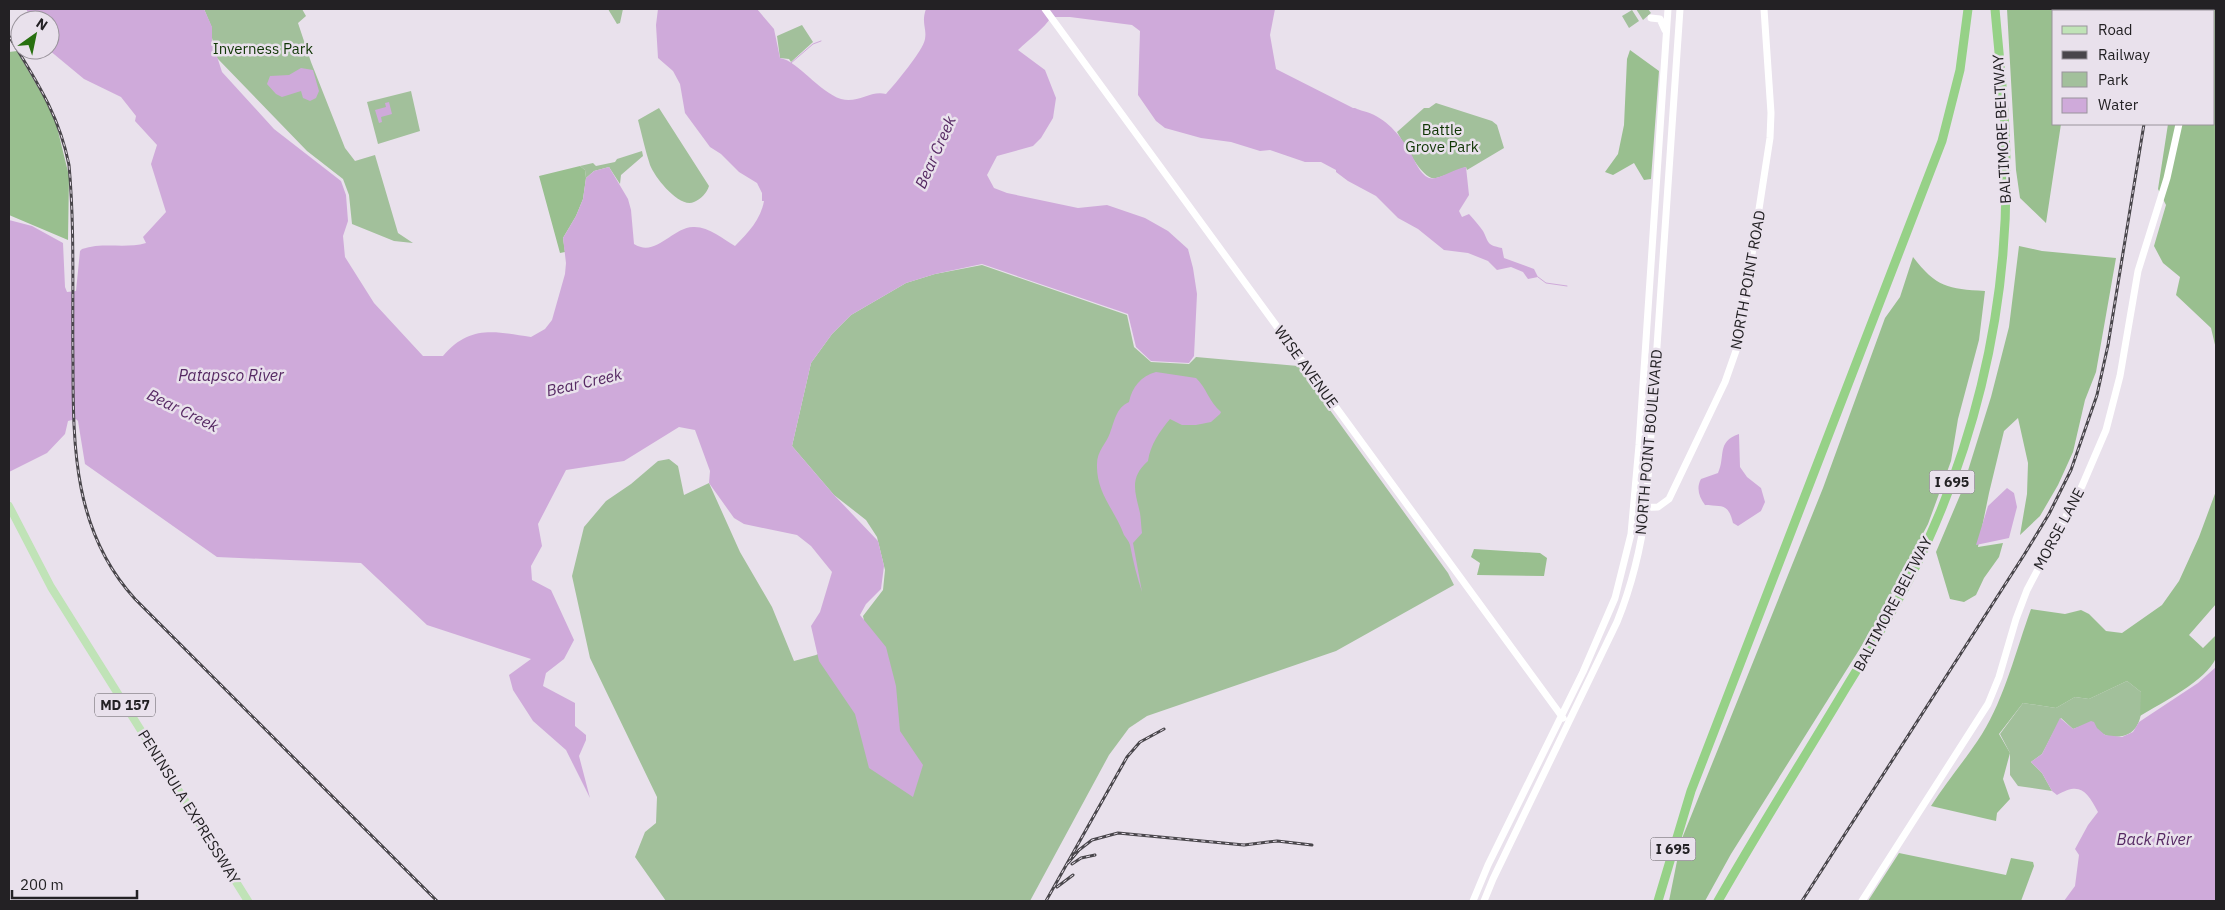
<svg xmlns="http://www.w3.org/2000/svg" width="2225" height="910" font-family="'IBM Plex Sans',sans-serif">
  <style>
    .green { fill: #a2c09b }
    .forest { fill: #99bf8f }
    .water { fill: #cfaada }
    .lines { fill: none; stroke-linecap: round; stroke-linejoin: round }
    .stream { stroke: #cfaada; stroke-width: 1 }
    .secondary { stroke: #fff; stroke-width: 7 }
    .primary { stroke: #c0e3b7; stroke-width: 8 }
    .highway { stroke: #96d187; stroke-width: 9 }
    .rail-casing { stroke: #49464b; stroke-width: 3 }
    .rail { stroke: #e9e1ec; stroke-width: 1; stroke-dasharray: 4; stroke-linecap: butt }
    .labels { text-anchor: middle; stroke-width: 5; stroke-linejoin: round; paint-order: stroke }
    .shield { fill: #e9e1ec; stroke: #5e5b60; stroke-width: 1 }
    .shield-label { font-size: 14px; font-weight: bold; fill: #232124 }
    .park-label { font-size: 15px; fill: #103605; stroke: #e9e1ec }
    .street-label { font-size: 15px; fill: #232124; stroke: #e9e1ec }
    .water-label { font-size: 16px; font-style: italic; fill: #562963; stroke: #e9e1ec }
  </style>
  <rect width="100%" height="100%" fill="#e9e1ec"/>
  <path class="green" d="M204,9H302L306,16L298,23L311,62L345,148L355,161L375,155L398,233L413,243L394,241L352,224L349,195L343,179L307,151L217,58L211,34L212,28Z
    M608,9H623L620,23L617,24Z
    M1636,9H1648L1651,13L1643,20Z
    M1632,10L1639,21L1629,28L1622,16Z
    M802,25L813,42L791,62L789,59L780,58L777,36Z
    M411,91L420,131L378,144L367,102Z
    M1436,103L1492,121L1497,125L1504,148L1467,170L1466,167C1456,170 1446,176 1436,178C1423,182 1404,143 1397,132L1424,108H1429Z
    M659,108L709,186C707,193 701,199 694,202C680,209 655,178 650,165C645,150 642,135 638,120Z
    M642,151L643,156L621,175L620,184L609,167L594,171L586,178L585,170L580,166L593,163L596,166L615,162L617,159Z
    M982,265L1127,315L1134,347L1151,362L1189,364L1196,357L1298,366L1448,573L1454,585L1336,651L1147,716L1129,728L1109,755L1030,901H666L635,857L645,832L656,823L657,797L590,658L572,576L584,527L606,501L631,484L658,461L669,459L678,466L684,495L709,483L740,552L772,607L794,661L816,655L866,630L863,616L883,590L885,570L877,537L866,520L834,495L792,446L811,363L832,334L851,315L906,283L935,274Z
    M2127,681L2141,692C2144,717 2139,741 2108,736C2101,734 2094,727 2087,724L2073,729L2061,718L2042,754L2031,762L2042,773L2052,791L2018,786L2010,775V753L2000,734L2023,703L2056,708L2075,697L2089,699Z"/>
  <path class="forest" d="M2007,9H2079V11H2054V124H2061L2046,223L2020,198L2016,170Z
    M2186,9H2216V349L2211,328L2176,295L2180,277L2163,263L2154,246L2166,205L2158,189L2168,124H2214V11H2186Z
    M1630,50L1659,71L1651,179L1644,180L1634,163L1613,175L1605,172L1618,154L1624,125L1627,59Z
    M17,51L44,98L56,123L69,176L68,240L9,215V52Z
    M580,166L585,170L586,178L583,199L576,216L563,238L565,252L560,253L539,176Z
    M2019,246L2042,251L2116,258L2096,372L2085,400L2073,452L2058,485L2040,516L2020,535L2027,494L2028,463L2018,418L2004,431L1989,493L1978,547L2003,543L1999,557L1984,578L1976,595L1964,602L1950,599L1936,552L1961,493L1991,397L2009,327Z
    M1913,257C1936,287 1948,289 1985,291L1979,340L1958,419L1951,461L1928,524L1876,623L1731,854L1705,901H1669L1681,841L1823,488L1885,318L1900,297Z
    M2216,491V604L2189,635L2203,648L2216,635C2216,641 2218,653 2216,658C2206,681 2161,703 2140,716L2141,692L2127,681L2089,699L2075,697L2056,708L2023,703L1999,734L2010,753L2003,779L2010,799L1997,813L1996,821L1931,806C1947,781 1966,759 1982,734C2005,697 2016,650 2031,609L2065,614L2081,610L2089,614L2106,631L2122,633L2162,605L2179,581L2199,537Z
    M1474,549L1540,553L1547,558L1544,576L1477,575L1480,563L1471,557Z
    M1899,853L2006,875L2011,858L2033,862L2034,866L2021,901H1868Z"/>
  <path class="water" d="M26,9H204L212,27V41L222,72L274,129L341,181L346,195L348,221L343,236L345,257L374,303L423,356H443C469,325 494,331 531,337L545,329L552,320L565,274L566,263L563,238L576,216L583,199L586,178L594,171L609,167L628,199L631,210L634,244C656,258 671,228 693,227C708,226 723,239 735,246C748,233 761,219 764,201H762V193L757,183L739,172L721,154L710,147L685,113L680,84L673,71L658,58L656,25L658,9H757L774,29L780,58C798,61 819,92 841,99C858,104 870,90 886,94C895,84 923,51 925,39C927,28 921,23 926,9H1275L1270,35L1276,69L1353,108C1357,108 1358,110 1363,111C1383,116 1397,131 1409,150C1414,158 1419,174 1429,178C1438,181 1455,168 1466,167L1469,195L1459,211L1462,217L1469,214C1474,220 1479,225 1483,231C1489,242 1486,245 1502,248L1504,258L1534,269L1538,277L1528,279L1523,272L1511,267L1497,270L1488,261L1468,253L1444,250L1418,229L1398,218L1376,196L1348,181L1336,172V170L1321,162H1305L1270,150L1260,151L1231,142L1201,138L1165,128L1156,121L1138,95L1140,31L1132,25L1070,17H1051C1044,29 1029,39 1018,50L1045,70L1056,98L1053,118L1041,138L1033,146L997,156L987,175L994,188L1007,193L1078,208L1107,205L1145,218L1168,231L1188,249L1193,268L1197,294L1194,356L1189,363L1151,361L1136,347L1128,314L982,264L935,274L906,283L851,315L832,334L811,363L792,446L834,495L878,541L884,566L881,589L866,604L860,615L886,647L896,686L900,731L923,765L913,797L869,768L855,714L819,661L811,626L820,612L832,572L811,546L797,535L744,524L734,518L709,483L710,471L695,430L679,427L624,461L566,470L538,524L542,546L531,566L532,580L551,590L574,640L564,659L546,673L543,686L575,703V726L586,735V740L579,756L590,798L566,750L533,721L513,690L509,675L531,659L427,625L361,563L217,557L85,464L78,421L76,419L68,421L65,434L47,453L9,472V220L32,226L63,243L65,287L67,292L76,291L80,251L82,249C103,242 126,249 146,243L143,237L166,212L151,164L157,145L135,121L136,116L121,97L84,79L49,50L50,20H32Z
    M301,68L313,70L319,91L316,98L310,101L303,98L301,91L282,97L276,94L267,84L270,76L289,75Z
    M389,102L392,114L381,117L382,122L379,123L375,110L386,107L385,103Z
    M1156,372L1196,378C1206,387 1209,402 1221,412L1220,414L1211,422L1196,425H1182L1170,419C1160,431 1150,445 1148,461C1129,478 1135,491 1140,513C1141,519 1141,526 1142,533L1133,543L1142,592C1137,577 1133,561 1130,545C1129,541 1126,538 1124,535C1115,510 1096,493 1097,464C1097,451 1106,444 1110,433C1115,420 1116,408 1129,402C1132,387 1141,376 1156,372Z
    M1739,434L1740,467L1747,477L1761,488L1765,502L1761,511L1738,526L1733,523C1728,502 1721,507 1705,505C1699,497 1696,488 1701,479L1718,473C1726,456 1716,442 1739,434Z
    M2007,488L2014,493L2017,507L2009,538L1976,545L1988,506Z
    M2216,667V901H2064L2075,886L2079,855L2075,849L2088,825L2098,812C2087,792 2081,781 2057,795L2052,791L2042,773L2031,762L2042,754L2060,718L2073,729L2091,721L2094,722L2097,728L2105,735L2122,737L2133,732L2139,722L2198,683Z"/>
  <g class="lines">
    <path class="stream" d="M791,63L813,44L821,41
      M1538,277L1546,283L1567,286"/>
    <path class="secondary" d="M1045,9L1563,718
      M1651,18L1660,19L1665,30
      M1634,508L1658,507L1669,499L1725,382L1738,345L1770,138L1771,113L1764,9
      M1473,901L1488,865L1583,672L1615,598L1631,534L1639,445L1668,9
      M1484,901L1493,879L1617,622C1632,585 1641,548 1646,508L1680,9
      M1862,901L1988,704L1999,677L2016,619L2027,590L2082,486L2106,430L2120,376L2138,271L2167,178L2179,124"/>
    <path class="primary" d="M9,506L51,587L248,901"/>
    <path class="highway" d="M1658,901L1691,791L1942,141L1960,70L1968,9
      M1718,901C1759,829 1804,758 1847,686C1869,650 1891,615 1910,578C1972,456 2006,319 2006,182C2007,124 2000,66 1995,9"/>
    <defs>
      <path id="rail" d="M2161,11L2162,9
        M9,36C35,79 59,114 69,165C75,230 72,298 73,363C73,449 74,532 135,599L437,901
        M1068,863L1079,850L1092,840L1118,833L1244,845L1277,841L1312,845
        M1072,864L1081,858L1095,855
        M1057,887L1073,875
        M1046,901L1127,757L1140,742L1164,729
        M1802,901L2024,555L2049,514L2071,470L2097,395L2108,345L2144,124"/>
    </defs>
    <use href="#rail" class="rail-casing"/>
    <use href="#rail" class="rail"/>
  </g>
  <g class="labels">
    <g class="shield">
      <rect x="1929.5" y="470.5" width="45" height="23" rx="4"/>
      <rect x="95" y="693.5" width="60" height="23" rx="4"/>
      <rect x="1650.5" y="837.5" width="45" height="23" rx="4"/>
    </g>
    <g class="shield-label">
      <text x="1952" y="487">I 695</text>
      <text x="125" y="710">MD 157</text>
      <text x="1673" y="854">I 695</text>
    </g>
    <g class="park-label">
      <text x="263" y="54">Inverness Park</text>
      <text x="1442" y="135">Battle<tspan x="1442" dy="17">Grove Park</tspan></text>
    </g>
    <g class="street-label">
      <text transform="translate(2002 129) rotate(-93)" y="5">BALTIMORE BELTWAY</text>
      <text transform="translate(1748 280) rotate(-80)" y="5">NORTH POINT ROAD</text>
      <text transform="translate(1306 367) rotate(54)" y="5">WISE AVENUE</text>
      <text transform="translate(1649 442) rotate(-85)" y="5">NORTH POINT BOULEVARD</text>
      <text transform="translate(2059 529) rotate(-62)" y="5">MORSE LANE</text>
      <text transform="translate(1893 604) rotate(-62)" y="5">BALTIMORE BELTWAY</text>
      <text transform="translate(189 807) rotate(58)" y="5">PENINSULA EXPRESSWAY</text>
    </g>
    <g class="water-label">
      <text transform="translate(935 152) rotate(-66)" y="6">Bear Creek</text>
      <text x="231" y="381">Patapsco River</text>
      <text transform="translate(584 382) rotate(-13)" y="6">Bear Creek</text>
      <text transform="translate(183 410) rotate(26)" y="6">Bear Creek</text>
      <text x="2154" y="845">Back River</text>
    </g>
  </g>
  <rect width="2225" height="910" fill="none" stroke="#232124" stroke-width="20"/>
  <rect x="2052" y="10" width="162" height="115" fill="#e9e1ec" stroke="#9a949c"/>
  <rect x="2062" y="26" width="25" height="8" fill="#c0e3b7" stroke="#9a949c"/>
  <text x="2098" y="35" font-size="15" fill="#232124">Road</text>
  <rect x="2062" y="51" width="25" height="8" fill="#49464b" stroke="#9a949c"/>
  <text x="2098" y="60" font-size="15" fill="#232124">Railway</text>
  <rect x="2062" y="72" width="25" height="15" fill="#a2c09b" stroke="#9a949c"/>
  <text x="2098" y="85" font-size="15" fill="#232124">Park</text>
  <rect x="2062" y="98" width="25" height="15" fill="#cfaada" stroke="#9a949c"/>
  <text x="2098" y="110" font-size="15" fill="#232124">Water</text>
  <g transform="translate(35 35) rotate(33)"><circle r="24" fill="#e9e1ec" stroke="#9a949c"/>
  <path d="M0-4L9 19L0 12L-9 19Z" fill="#287010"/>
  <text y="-8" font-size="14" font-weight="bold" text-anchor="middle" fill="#232124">N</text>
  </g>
  <path d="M12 890v8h125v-8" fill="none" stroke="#232124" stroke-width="2.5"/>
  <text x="20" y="890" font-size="15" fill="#232124" stroke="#e9e1ec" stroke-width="4" paint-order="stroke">200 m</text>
</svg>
